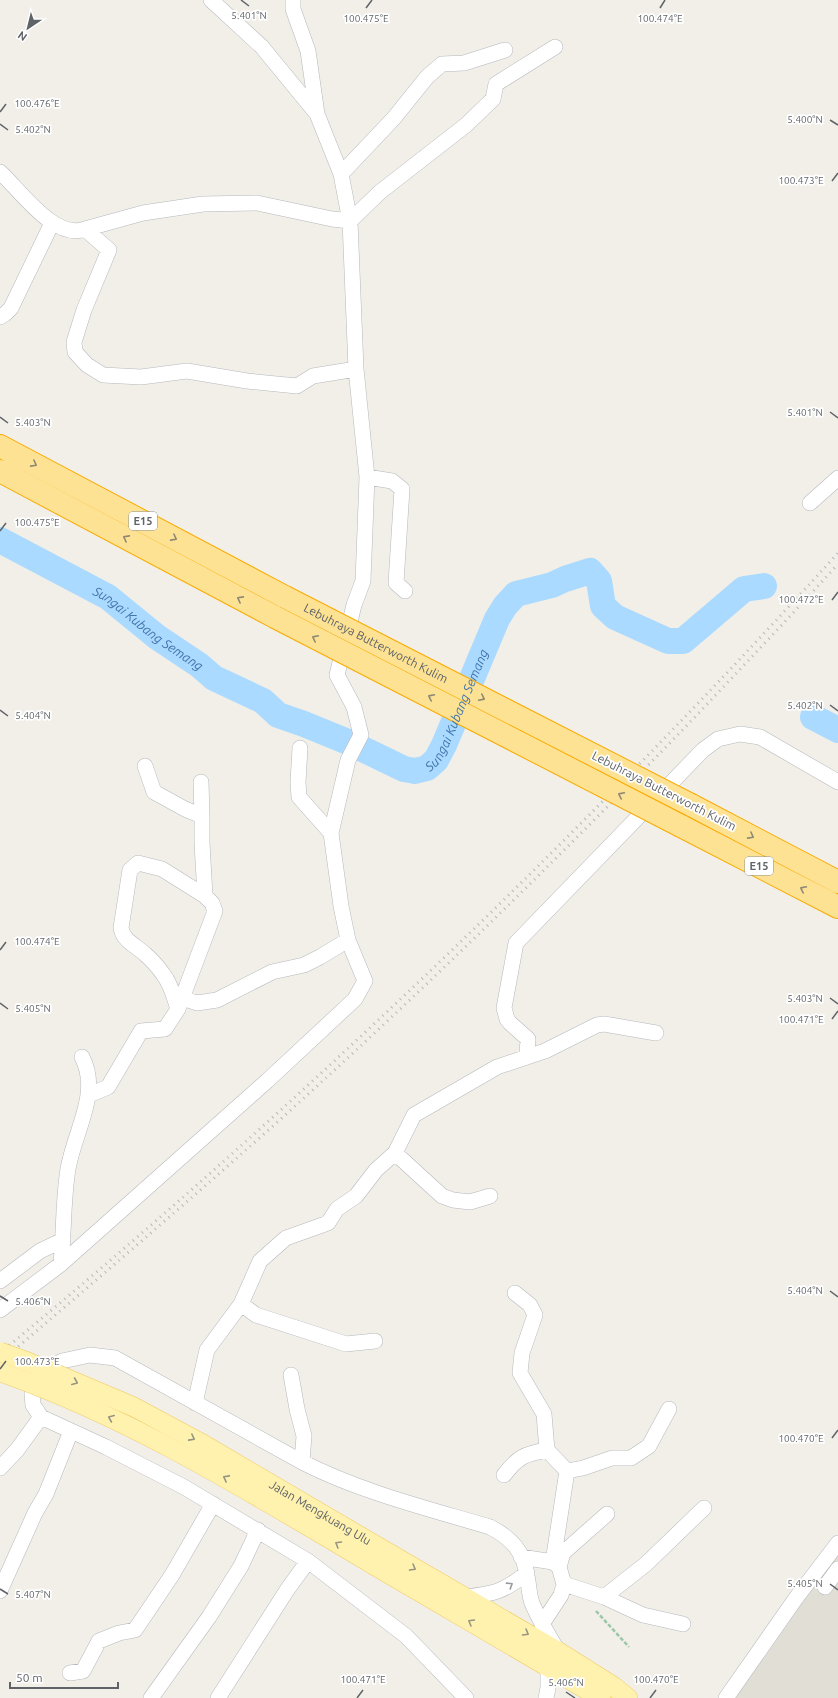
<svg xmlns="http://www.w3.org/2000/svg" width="838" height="1698" font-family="Ubuntu,sans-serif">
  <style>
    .education { fill: #e1ded6 }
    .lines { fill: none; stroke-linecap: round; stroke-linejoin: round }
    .river { stroke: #aadaff; stroke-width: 26 }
    .minor-casing { stroke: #b5b8bc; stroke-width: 16 }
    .major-casing { stroke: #f2c960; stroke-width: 20 }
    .highway-casing { stroke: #f9ab00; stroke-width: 24 }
    .path { stroke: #9cc7a9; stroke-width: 2.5; stroke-dasharray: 4 2; stroke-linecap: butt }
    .minor { stroke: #fff; stroke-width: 15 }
    .major { stroke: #fff2af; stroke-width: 19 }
    .highway { stroke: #fde293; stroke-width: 22 }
    .rail { stroke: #b6b7b8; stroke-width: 3; stroke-dasharray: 1 5; stroke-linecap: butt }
    .major-bridge-casing { stroke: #f2c960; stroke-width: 20; stroke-linecap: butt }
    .highway-bridge-casing { stroke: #f9ab00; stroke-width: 24; stroke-linecap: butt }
    .major-bridge { stroke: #fff2af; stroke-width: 19 }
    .highway-bridge { stroke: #fde293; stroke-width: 22 }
    .oneway { stroke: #8e8975 }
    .oneway2 { stroke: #979581 }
    .oneway3 { stroke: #979a9d }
    .ticks { fill: none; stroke: #5f6368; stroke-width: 1.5 }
    .labels { text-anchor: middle; stroke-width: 3.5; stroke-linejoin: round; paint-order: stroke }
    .shield { fill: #fff; stroke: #8f9295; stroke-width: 1 }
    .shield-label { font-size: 11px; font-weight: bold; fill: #5f6368 }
    .street-label { font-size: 12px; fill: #5f6368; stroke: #fff }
    .water-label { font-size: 13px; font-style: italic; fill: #4174aa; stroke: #fff }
    .ticks-label { font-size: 10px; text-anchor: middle; fill: #5f6368; stroke: #fff; stroke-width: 3.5; stroke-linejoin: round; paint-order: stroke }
  </style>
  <rect width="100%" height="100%" fill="#f1efe8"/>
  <path class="education" d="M838,1554V1698H735L778,1630Z"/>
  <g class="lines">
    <g class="river">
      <path id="s1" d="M0,540L108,597L157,637L199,665L214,678L263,701L278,715L304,724L348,742L404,769L415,771L427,768L436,760L444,745L497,619L505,606L516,594L552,585L565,579L590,571L599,581L603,606L615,617L668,641H683L744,589L764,586"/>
      <path d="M813,717L838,730"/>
    </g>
    <defs>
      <path id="minor" d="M293,0V9L308,51L317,114
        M0,172C20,190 55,241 85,229L109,250L84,310L74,342L75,352L87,365L103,375L141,377L187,371L247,381L297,386L313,376L356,369
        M341,174L394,118L427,77L442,64L464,63L505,50
        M85,229L143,213L203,204L257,203L332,219L350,221L380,192L466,125L493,99L496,84L555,47
        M0,317L5,314L11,308L52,223
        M367,477L392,481L402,489L396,583L405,591
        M810,503L838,478
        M300,748L298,782L299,797L331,833
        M145,766L154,792L185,809L202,816V843L205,896
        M201,782L202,816
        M182,998L197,1003L217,1000L272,972L304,965L320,957L348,940
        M529,1055L527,1054L528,1039L510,1023L507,1019L504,1008L516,943L703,750L718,739L740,734L760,737L838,782
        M89,1095L108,1087L141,1031L165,1029L178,1009C174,997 171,984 163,974C158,967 152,960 146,955C137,946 123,941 121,928L130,870L138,863L162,869L205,896L212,903L215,911L178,1009
        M395,1153L442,1196L453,1200L470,1202L490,1196
        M61,1264C64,1232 63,1200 68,1169C74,1132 101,1093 82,1057
        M0,1281L40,1251L63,1240
        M515,1293L530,1305L535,1315L522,1353L520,1373L544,1414L547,1450L567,1471L553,1562
        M241,1304L256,1315L346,1344L375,1341
        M0,1310L61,1264L267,1081L355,999L365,981L348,940L341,906L331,833L348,760L361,735L354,707L337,675L354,605L363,581L367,477L356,369L350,221L341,174L317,114L262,47L211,0
        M291,1375L297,1409L304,1436L302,1462
        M195,1403L207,1350L241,1304L260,1261L286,1238L328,1223L337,1209L356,1196L376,1170L395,1153L414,1115L497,1067L545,1051L597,1025L604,1024L656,1033
        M0,1468L17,1450L41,1417
        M567,1471L583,1468L612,1458H631L649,1446L669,1409
        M504,1475C518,1457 524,1454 547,1450
        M521,1557L553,1562L559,1567
        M564,1584L604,1597L646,1564L704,1508
        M825,1587L838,1569
        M0,1591L35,1513L46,1494L71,1431
        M464,1597C494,1594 503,1592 527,1573
        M604,1597L643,1615L683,1624
        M542,1624L561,1595L564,1584L559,1567L563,1553L607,1514
        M70,1673L83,1671L99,1641L119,1633L135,1630L172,1575L213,1504
        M151,1698L209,1617L241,1566L258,1530
        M218,1698L287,1590L308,1561
        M466,1698L406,1636L308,1561L184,1487L106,1447L41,1417L33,1405L32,1394L39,1376L62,1361L90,1355L115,1358L302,1462C361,1492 426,1508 490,1527C511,1538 524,1551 527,1576C529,1584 529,1595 532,1603C539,1620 549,1636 558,1651
        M546,1698L548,1688V1668
        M726,1698L796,1598L838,1543"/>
      <path id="major" d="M380,1548L559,1652L613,1686L628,1698
        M372,1564L601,1698"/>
      <path id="highway" d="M0,446L285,597
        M0,471L275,617
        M691,805L838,882
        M681,826L838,907"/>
    </defs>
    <use href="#minor" class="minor-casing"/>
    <use href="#major" class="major-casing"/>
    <use href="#highway" class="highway-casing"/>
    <path class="path" d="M596,1611L629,1647"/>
    <use href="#minor" class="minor"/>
    <use href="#major" class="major"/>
    <use href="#highway" class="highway"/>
    <path class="rail" d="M0,1353C298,1107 578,839 838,553
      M0,1362C92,1284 183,1206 273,1126C419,995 559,858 695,717C743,666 791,616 838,564"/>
    <defs>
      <g id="major-bridge">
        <path id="s2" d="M0,1352L28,1362L134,1407L201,1443L380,1548"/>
        <path d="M0,1372C132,1418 252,1493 372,1564"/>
      </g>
      <g id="highway-bridge">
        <path id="s3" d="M285,597L691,805"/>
        <path d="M275,617L681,826"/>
      </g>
    </defs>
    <use href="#major-bridge" class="major-bridge-casing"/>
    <use href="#highway-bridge" class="highway-bridge-casing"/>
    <use href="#major-bridge" class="major-bridge"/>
    <use href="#highway-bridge" class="highway-bridge"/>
  </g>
  <defs><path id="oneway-chevron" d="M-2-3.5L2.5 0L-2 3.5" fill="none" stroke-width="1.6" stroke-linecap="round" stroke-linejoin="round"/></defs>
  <g class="oneway">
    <use href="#oneway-chevron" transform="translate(34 464) rotate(28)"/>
    <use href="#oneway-chevron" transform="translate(126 538) rotate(-152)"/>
    <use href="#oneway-chevron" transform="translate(174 538) rotate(28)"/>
    <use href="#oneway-chevron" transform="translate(240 599) rotate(-152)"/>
    <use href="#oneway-chevron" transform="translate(315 638) rotate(-153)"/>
    <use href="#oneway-chevron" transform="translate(431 697) rotate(-153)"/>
    <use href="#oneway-chevron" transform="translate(482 698) rotate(27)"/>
    <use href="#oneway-chevron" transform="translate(621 795) rotate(-153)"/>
    <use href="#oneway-chevron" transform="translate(751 836) rotate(28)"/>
    <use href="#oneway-chevron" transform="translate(803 889) rotate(-153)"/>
  </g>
  <g class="oneway2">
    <use href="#oneway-chevron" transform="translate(75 1382) rotate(23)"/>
    <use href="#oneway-chevron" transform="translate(111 1418) rotate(-157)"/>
    <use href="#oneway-chevron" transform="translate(192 1438) rotate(28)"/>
    <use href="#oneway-chevron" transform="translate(226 1478) rotate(-152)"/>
    <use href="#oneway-chevron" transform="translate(338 1544) rotate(-149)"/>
    <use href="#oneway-chevron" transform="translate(413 1568) rotate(30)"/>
    <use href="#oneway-chevron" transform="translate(471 1622) rotate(-150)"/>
    <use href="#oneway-chevron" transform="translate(526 1633) rotate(30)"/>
  </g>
  <use class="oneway3" href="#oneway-chevron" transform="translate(510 1585) rotate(-32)"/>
  <path class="ticks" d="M241,0L249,6M366,8L372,0M660,8L665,0M0,112L6,104M830,120L838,125M0,124L8,130M832,181L838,173M830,412L838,418M0,417L8,423M0,531L6,523M832,600L838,592M830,705L838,711M0,710L8,716M0,950L6,942M830,998L838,1004M0,1003L8,1009M832,1019L838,1011M830,1291L838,1297M0,1296L8,1301M0,1369L6,1361M832,1438L838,1430M830,1584L838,1590M0,1589L8,1594M566,1692L575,1698M357,1698L363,1690M650,1698L656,1690"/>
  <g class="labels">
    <g class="shield">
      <rect x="129" y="512" width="28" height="18" rx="3"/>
      <rect x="745" y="857" width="28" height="18" rx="3"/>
    </g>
    <g class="shield-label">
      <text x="143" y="525">E15</text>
      <text x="759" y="870">E15</text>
    </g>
    <g class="street-label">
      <text dy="4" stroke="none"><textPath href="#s3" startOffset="102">Lebuhraya Butterworth Kulim</textPath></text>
      <text transform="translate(664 791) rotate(27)" y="4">Lebuhraya Butterworth Kulim</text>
      <text dy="4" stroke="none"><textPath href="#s2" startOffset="359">Jalan Mengkuang Ulu</textPath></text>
    </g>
    <g class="water-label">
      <text dy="5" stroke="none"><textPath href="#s1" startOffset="173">Sungai Kubang Semang</textPath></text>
      <text dy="5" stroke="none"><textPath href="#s1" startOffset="557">Sungai Kubang Semang</textPath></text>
    </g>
  </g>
  <g class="ticks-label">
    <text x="249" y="19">5.401°N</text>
    <text x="366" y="22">100.475°E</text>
    <text x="660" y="22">100.474°E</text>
    <text x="37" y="107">100.476°E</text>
    <text x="805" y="123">5.400°N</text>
    <text x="33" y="133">5.402°N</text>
    <text x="801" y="184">100.473°E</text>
    <text x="805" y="416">5.401°N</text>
    <text x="33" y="426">5.403°N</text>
    <text x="37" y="526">100.475°E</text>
    <text x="801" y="603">100.472°E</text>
    <text x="805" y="709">5.402°N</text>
    <text x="33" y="719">5.404°N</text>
    <text x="37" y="945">100.474°E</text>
    <text x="805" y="1002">5.403°N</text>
    <text x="33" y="1012">5.405°N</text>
    <text x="801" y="1023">100.471°E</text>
    <text x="805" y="1294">5.404°N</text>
    <text x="33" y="1305">5.406°N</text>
    <text x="37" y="1365">100.473°E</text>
    <text x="801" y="1442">100.470°E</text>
    <text x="805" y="1587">5.405°N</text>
    <text x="33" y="1598">5.407°N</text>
    <text x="363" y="1683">100.471°E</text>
    <text x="656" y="1683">100.470°E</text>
    <text x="566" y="1686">5.406°N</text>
  </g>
  <g transform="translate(28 28) rotate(215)" stroke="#ffffff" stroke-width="3" paint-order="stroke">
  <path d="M0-3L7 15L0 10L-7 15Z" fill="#5f6368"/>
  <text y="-6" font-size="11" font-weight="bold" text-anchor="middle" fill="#5f6368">N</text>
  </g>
  <path d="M10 1682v6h108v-6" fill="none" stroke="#5f6368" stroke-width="2"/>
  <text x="16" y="1682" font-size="12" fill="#5f6368" stroke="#ffffff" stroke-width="3" paint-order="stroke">50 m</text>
</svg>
